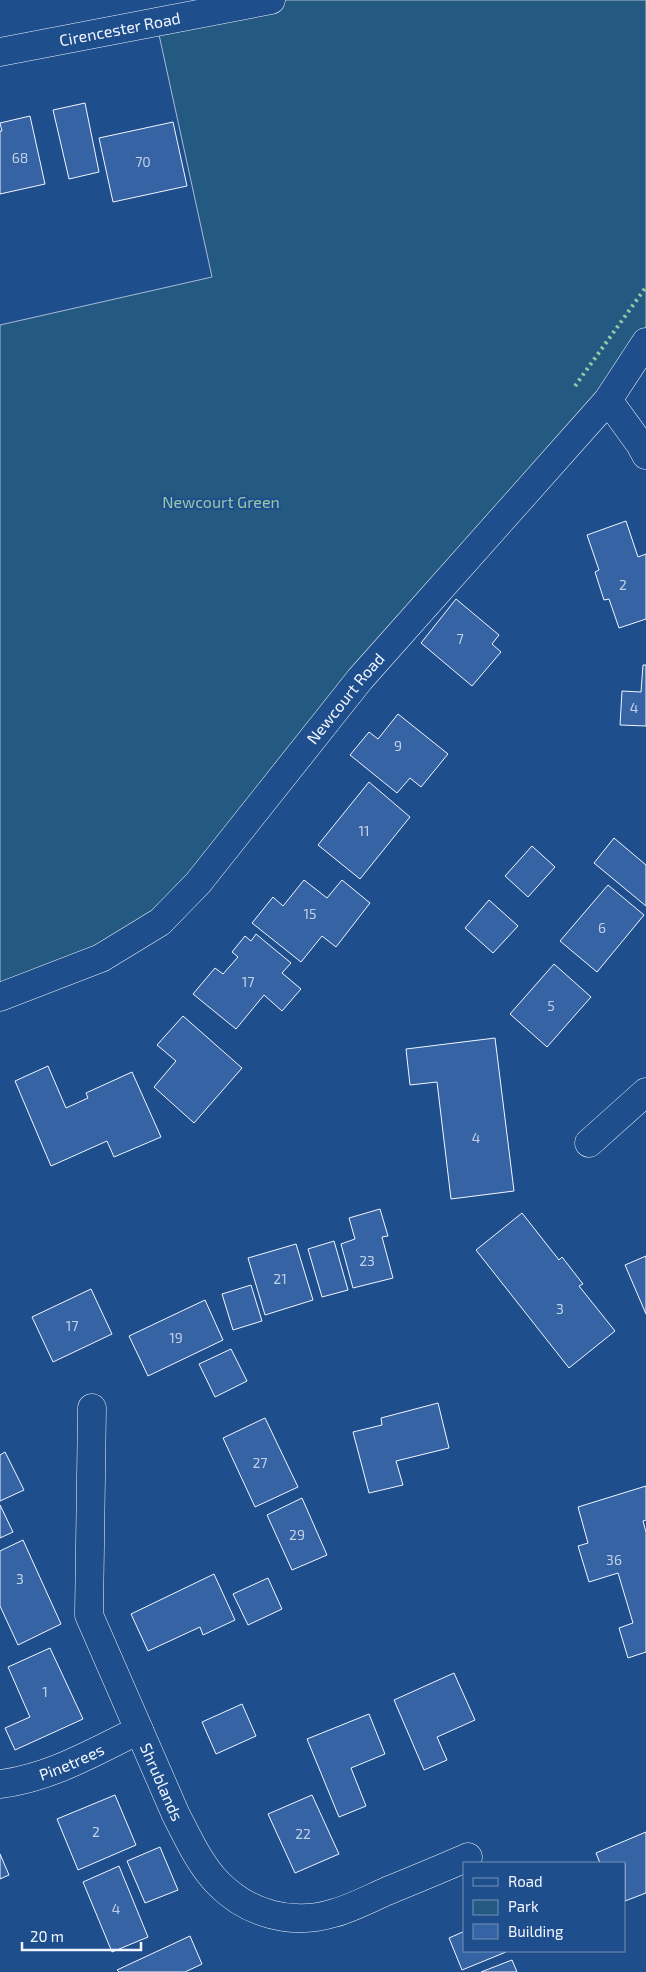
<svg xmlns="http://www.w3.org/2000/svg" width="646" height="1972" font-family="'Exo 2',sans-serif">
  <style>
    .green { fill: #245a82; stroke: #a8bbd7 }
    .building { fill: #3563a3; stroke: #f2f6ff }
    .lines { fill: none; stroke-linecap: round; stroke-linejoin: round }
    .minor-casing { stroke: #f2f6ff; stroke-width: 29 }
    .major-casing { stroke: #f2f6ff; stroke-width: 29 }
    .minor { stroke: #1f4e8c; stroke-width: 28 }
    .major { stroke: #1f4e8c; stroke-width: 28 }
    .hedge { stroke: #97c8a6; stroke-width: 4; stroke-dasharray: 2.5 4; stroke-linecap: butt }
    .labels { text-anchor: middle; stroke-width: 4; stroke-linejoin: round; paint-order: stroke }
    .number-label { font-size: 14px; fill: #c3d1e8 }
    .street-label { font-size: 16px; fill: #f2f6ff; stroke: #1f4e8c }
    .park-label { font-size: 16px; fill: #97c8a6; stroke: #1f4e8c }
  </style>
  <rect width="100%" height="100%" fill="#1f4e8c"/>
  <path class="green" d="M271,0H646V342L160,922L0,999V325L212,277L156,21Z"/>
  <path class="building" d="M85,103L99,172L69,179L53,110Z
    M30,116L45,184L0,194V131H2L0,123Z
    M173,122L187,186L113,202L99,138Z
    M626,521L638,557L646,554V619L619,628L609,599L604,600L595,572L599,570L587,535Z
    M456,599L499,635L492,644L501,652L472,686L421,643Z
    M643,665H646V726L620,725L622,691L641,692Z
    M398,714L448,754L421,787L410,778L397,793L350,755L369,732L378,739Z
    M369,782L410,817L360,879L318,845Z
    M614,838L646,865V906L594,863Z
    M532,846L555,867L528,897L505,876Z
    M304,880L327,898L342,880L370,903L336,947L322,936L301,962L252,923L273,897L283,906Z
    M608,885L644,915L597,972L560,941Z
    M489,900L518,926L493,953L465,928Z
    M256,934L291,963L282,973L301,989L282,1011L264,995L236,1029L193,994L215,968L223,974L238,957L232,952L245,936L251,941Z
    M554,964L591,997L547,1047L510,1014Z
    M183,1016L242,1068L194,1123L154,1087L176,1061L157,1045Z
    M495,1038L514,1191L451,1199L437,1082L410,1085L406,1049Z
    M48,1066L66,1108L88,1098L86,1093L132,1072L161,1137L114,1157L107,1141L51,1166L15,1081Z
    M380,1209L388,1236L382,1237L393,1278L353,1288L341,1244L355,1239L349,1218Z
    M522,1213L559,1260L562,1257L583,1284L579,1286L615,1331L569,1368L476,1250Z
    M334,1241L348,1290L322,1297L308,1249Z
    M296,1244L313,1300L265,1315L248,1258Z
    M646,1256V1314L625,1265Z
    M251,1285L262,1321L233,1330L222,1294Z
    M91,1289L112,1334L53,1362L32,1317Z
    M205,1300L223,1340L148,1376L129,1336Z
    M231,1349L247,1381L215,1397L199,1364Z
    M438,1403L449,1448L396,1461L403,1485L369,1493L353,1432L382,1425L381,1418Z
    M265,1418L298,1487L255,1507L223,1438Z
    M5,1452L24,1490L0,1501V1455Z
    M646,1486V1520L643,1521L646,1532V1652L628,1658L619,1628L633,1623L618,1573L589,1582L578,1546L588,1543L578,1507Z
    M302,1498L327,1555L292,1570L267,1515Z
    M0,1505L13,1532L0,1538Z
    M23,1540L61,1624L18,1645L0,1606V1551Z
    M214,1574L235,1620L203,1635L200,1627L148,1651L131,1614Z
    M268,1578L282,1609L248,1625L233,1594Z
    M50,1648L83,1719L15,1750L5,1728L30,1717L8,1667Z
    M454,1673L475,1720L437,1737L447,1760L424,1770L394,1700Z
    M242,1704L256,1736L216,1754L202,1722Z
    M369,1714L385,1754L351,1768L366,1806L339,1817L307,1739Z
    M115,1795L136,1845L78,1870L57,1819Z
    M312,1795L339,1854L295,1873L268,1814Z
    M646,1832V1893L625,1901V1863H600L596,1853Z
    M160,1847L178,1890L145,1903L127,1861Z
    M0,1854L9,1875L0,1879Z
    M119,1866L148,1937L112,1952L83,1882Z
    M465,1931V1951H505L506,1952L462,1970L449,1938Z
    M190,1936L202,1964L185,1972H119L117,1970Z
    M512,1960L517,1972H481Z"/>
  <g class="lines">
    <defs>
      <g id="minor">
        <path d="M608,400L640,444L646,455"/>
        <path id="s1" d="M0,997L101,958L160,922L198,883L360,679L608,400L646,342"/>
        <path d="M589,1143L646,1092"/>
        <path id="s2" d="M92,1408L89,1615L176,1815C188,1838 200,1865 218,1883C248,1914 292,1926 334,1913C352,1908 369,1899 387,1891C414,1880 441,1869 468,1857"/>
        <path id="s3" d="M0,1784C50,1778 94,1752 139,1730"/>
      </g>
      <g id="major">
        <path id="s4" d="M0,52L271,0"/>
      </g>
    </defs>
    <use href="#minor" class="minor-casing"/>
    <use href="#major" class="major-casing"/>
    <use href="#minor" class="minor"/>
    <use href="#major" class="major"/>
    <path class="hedge" d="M575,386L646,287"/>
  </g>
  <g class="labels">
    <g class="number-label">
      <text x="20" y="163">68</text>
      <text x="143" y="167">70</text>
      <text x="623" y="590">2</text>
      <text x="460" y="644">7</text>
      <text x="634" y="713">4</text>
      <text x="398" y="751">9</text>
      <text x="364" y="836">11</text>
      <text x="310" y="919">15</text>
      <text x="602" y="933">6</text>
      <text x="248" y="987">17</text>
      <text x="551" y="1011">5</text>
      <text x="476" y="1143">4</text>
      <text x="367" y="1266">23</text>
      <text x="280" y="1284">21</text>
      <text x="560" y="1314">3</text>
      <text x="72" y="1331">17</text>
      <text x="176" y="1343">19</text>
      <text x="260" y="1468">27</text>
      <text x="297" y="1540">29</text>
      <text x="614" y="1565">36</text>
      <text x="20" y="1584">3</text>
      <text x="45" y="1697">1</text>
      <text x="96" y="1837">2</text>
      <text x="303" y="1839">22</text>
      <text x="116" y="1914">4</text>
    </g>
    <g class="street-label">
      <text dy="6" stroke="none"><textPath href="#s4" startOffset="122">Cirencester Road</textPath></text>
      <text dy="6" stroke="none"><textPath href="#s1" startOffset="468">Newcourt Road</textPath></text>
      <text dy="6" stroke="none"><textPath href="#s3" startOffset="75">Pinetrees</textPath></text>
      <text dy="6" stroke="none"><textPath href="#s2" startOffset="389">Shrublands</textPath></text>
    </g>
    <g class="park-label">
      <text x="221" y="508">Newcourt Green</text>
    </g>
  </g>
  <rect x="463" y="1862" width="162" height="90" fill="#1f4e8c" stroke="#7391ba"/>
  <rect x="473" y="1878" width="25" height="8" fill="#1f4e8c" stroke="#7391ba"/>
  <text x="508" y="1887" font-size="15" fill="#f2f6ff">Road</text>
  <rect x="473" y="1900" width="25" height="15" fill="#245a82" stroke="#7391ba"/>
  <text x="508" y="1912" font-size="15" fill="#f2f6ff">Park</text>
  <rect x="473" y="1924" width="25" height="15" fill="#3563a3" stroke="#7391ba"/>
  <text x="508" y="1937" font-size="15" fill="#f2f6ff">Building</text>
  <path d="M22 1942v8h119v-8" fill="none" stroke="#f2f6ff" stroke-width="2.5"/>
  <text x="30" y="1942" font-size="15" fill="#f2f6ff" stroke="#1f4e8c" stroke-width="4" paint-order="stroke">20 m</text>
</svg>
